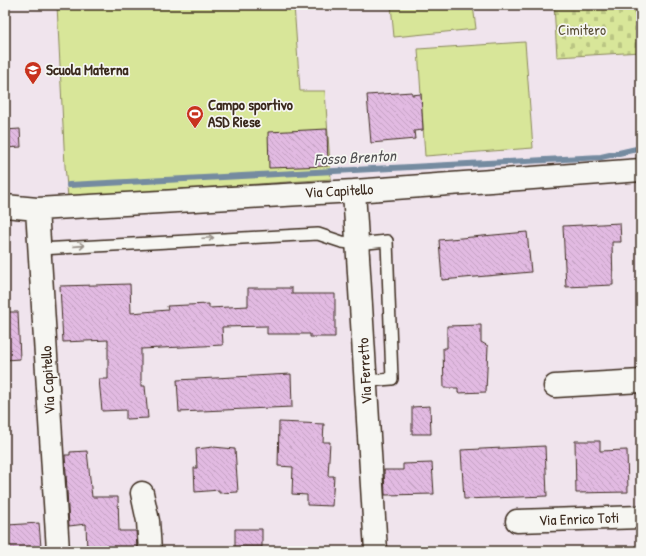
<svg xmlns="http://www.w3.org/2000/svg" width="646" height="556" font-family="'Patrick Hand',sans-serif">
  <style>
    .cemetery { fill: url(#cemetery-stones); stroke: #8a885c }
    .pitch { fill: #d8e699; stroke: #8a885c }
    .lines { fill: none; stroke-linecap: round; stroke-linejoin: round }
    .stream { stroke: #748ba0; stroke-width: 6 }
    .building { fill: url(#building-back-hatch); stroke: #3b2a1e }
    .lane-casing { stroke: #3b2a1e; stroke-width: 14 }
    .street-casing { stroke: #3b2a1e; stroke-width: 25 }
    .lane { stroke: #f6f6f2; stroke-width: 11 }
    .street { stroke: #f6f6f2; stroke-width: 22 }
    .oneway { stroke: #989088 }
    .labels { text-anchor: middle; stroke-width: 3.5; stroke-linejoin: round; paint-order: stroke }
    .park-label { font-size: 15px; fill: #5a5037; stroke: #f6f6f2 }
    .poi-label { font-size: 15px; font-weight: bold; fill: #3b2a1e; stroke: #f6f6f2; text-anchor: start }
    .street-label { font-size: 15px; fill: #3b2a1e; stroke: #f6f6f2 }
    .water-label { font-size: 16px; font-style: italic; fill: #535254; stroke: #f6f6f2 }
  </style>
  <defs>
    <pattern id="cemetery-stones" width="16" height="16" patternUnits="userSpaceOnUse"><rect width="16" height="16" fill="#d8e699"/><path d="M2 7V4a2 2 0 0 1 4 0v3zM10 15v-3a2 2 0 0 1 4 0v3z" fill="#bac583"/></pattern>
    <pattern id="building-back-hatch" width="6" height="6" patternUnits="userSpaceOnUse"><rect width="6" height="6" fill="#e2bae2"/><path d="M-1 5l2 2M0 0l6 6M5-1l2 2" fill="none" stroke="#c3a0c1"/></pattern>
  </defs>
  <rect width="100%" height="100%" fill="#f0e4ed"/>
  <filter id="ink" filterUnits="userSpaceOnUse"><feTurbulence type="fractalNoise" baseFrequency=".025" numOctaves="2"/><feDisplacementMap in="SourceGraphic" scale="8" xChannelSelector="R" yChannelSelector="G"/><feConvolveMatrix kernelMatrix="1 2 1 2 8 2 1 2 1" color-interpolation-filters="sRGB"/></filter>
  <g filter="url(#ink)">
    <path class="cemetery" d="M554,5H641V52L557,57Z"/>
    <path class="pitch" d="M57,5H294L300,91H325L331,179L68,197L65,166Z
      M391,5H473L476,29L394,37Z
      M525,42L533,148L425,156L418,49Z"/>
    <g class="lines">
      <path class="stream" d="M69,185L601,157L641,148"/>
    </g>
    <path class="building" d="M412,92V95L421,94L423,130L414,131L415,139L371,143L367,95Z
      M20,129L21,147L5,148V130Z
      M327,129L328,166L269,168L268,132Z
      M620,223L621,242H612L613,285L566,287L563,226Z
      M527,232L531,272L442,280L439,240Z
      M130,284L131,313L168,310L167,306L209,304V308L248,306V288H292V294H335V337H310V334H267V326L222,327L223,345L141,349V386H145L148,418L126,419V410L102,411L99,379H108V340L63,342L60,286Z
      M5,312H18L20,359L5,360Z
      M481,325V342L488,346L486,392L458,393V388H444L443,348H447V326Z
      M291,374L292,407L179,412L177,380Z
      M430,406L431,434H412V407Z
      M279,422L324,424L323,442H330L328,476H334L332,506L307,505V495L292,494L293,467L278,466Z
      M575,441H600V451L627,450L628,492L576,493Z
      M545,446L547,496L464,499L461,450Z
      M213,447L235,449L238,492L219,493V490L195,492L194,468H197L196,449Z
      M87,451L92,497H118L119,531H136L137,551H87L86,524L69,526L65,455H70V452Z
      M432,463L434,494L385,495L384,470H403V464Z
      M39,523L41,547H38V551H5V532L9,531L8,525Z
      M235,529H262V547H235Z"/>
    <g class="lines">
      <defs>
        <path id="lane" d="M40,249L318,234L342,242L357,244L387,241L392,379L366,381"/>
        <path id="street" d="M354,191L376,551
          M5,206L37,209L354,191L641,170
          M37,209L58,551
          M555,386L641,381
          M142,493L148,521L150,551
          M517,521L641,517"/>
      </defs>
      <use href="#lane" class="lane-casing"/>
      <use href="#street" class="street-casing"/>
      <use href="#lane" class="lane"/>
      <use href="#street" class="street"/>
    </g>
    <defs><path id="oneway-shaft" d="M-6 0H5M1.5-3L5.5 0L1.5 3" fill="none" stroke-width="1.6" stroke-linecap="round" stroke-linejoin="round"/></defs>
    <g class="oneway">
      <use href="#oneway-shaft" transform="translate(208 238) rotate(-3)"/>
      <use href="#oneway-shaft" transform="translate(79 246) rotate(-4)"/>
    </g>
  </g>
  <defs>
    <symbol id="school-pin" viewBox="-11 -11 22 30"><path d="M0 17L-7.5 6A9.5 9.5 0 1 1 7.5 6Z" fill="#c8321e" stroke="#f6f6f2"/><path d="M0-5L7-2L0 1L-7-2ZM-4 1L0 2.5L4 1V4Q0 6-4 4Z" fill="#fff"/></symbol>
    <symbol id="stadium-pin" viewBox="-11 -11 22 30"><path d="M0 17L-7.5 6A9.5 9.5 0 1 1 7.5 6Z" fill="#c8321e" stroke="#f6f6f2"/><path d="M0-5a6.5 5 0 1 0 0 10a6.5 5 0 1 0 0-10ZM-3.5-1.8h7v3.6h-7Z" fill="#fff"/></symbol>
  </defs>
  <g fill-rule="evenodd">
    <use href="#school-pin" x="23" y="60" width="20" height="27"/>
    <use href="#stadium-pin" x="185" y="104" width="20" height="27"/>
  </g>
  <g class="labels">
    <g class="park-label">
      <text x="582" y="35">Cimitero</text>
    </g>
    <g class="poi-label">
      <text x="46" y="75">Scuola Materna</text>
      <text x="208" y="110">Campo sportivo<tspan x="208" dy="17">ASD Riese</tspan></text>
    </g>
    <g class="street-label">
      <text transform="translate(339 191) rotate(-3)" y="5">Via Capitello</text>
      <text transform="translate(365 371) rotate(-93)" y="5">Via Ferretto</text>
      <text transform="translate(48 380) rotate(-93)" y="5">Via Capitello</text>
      <text transform="translate(579 519) rotate(-2)" y="5">Via Enrico Toti</text>
    </g>
    <g class="water-label">
      <text transform="translate(355 157) rotate(-3)" y="6">Fosso Brenton</text>
    </g>
  </g>
  <rect width="646" height="556" fill="none" stroke="#f6f6f2" stroke-width="20"/>
  <rect x="10" y="10" width="626" height="536" fill="none" stroke="#3b2a1e" stroke-width="1.5" filter="url(#ink)"/>
</svg>
